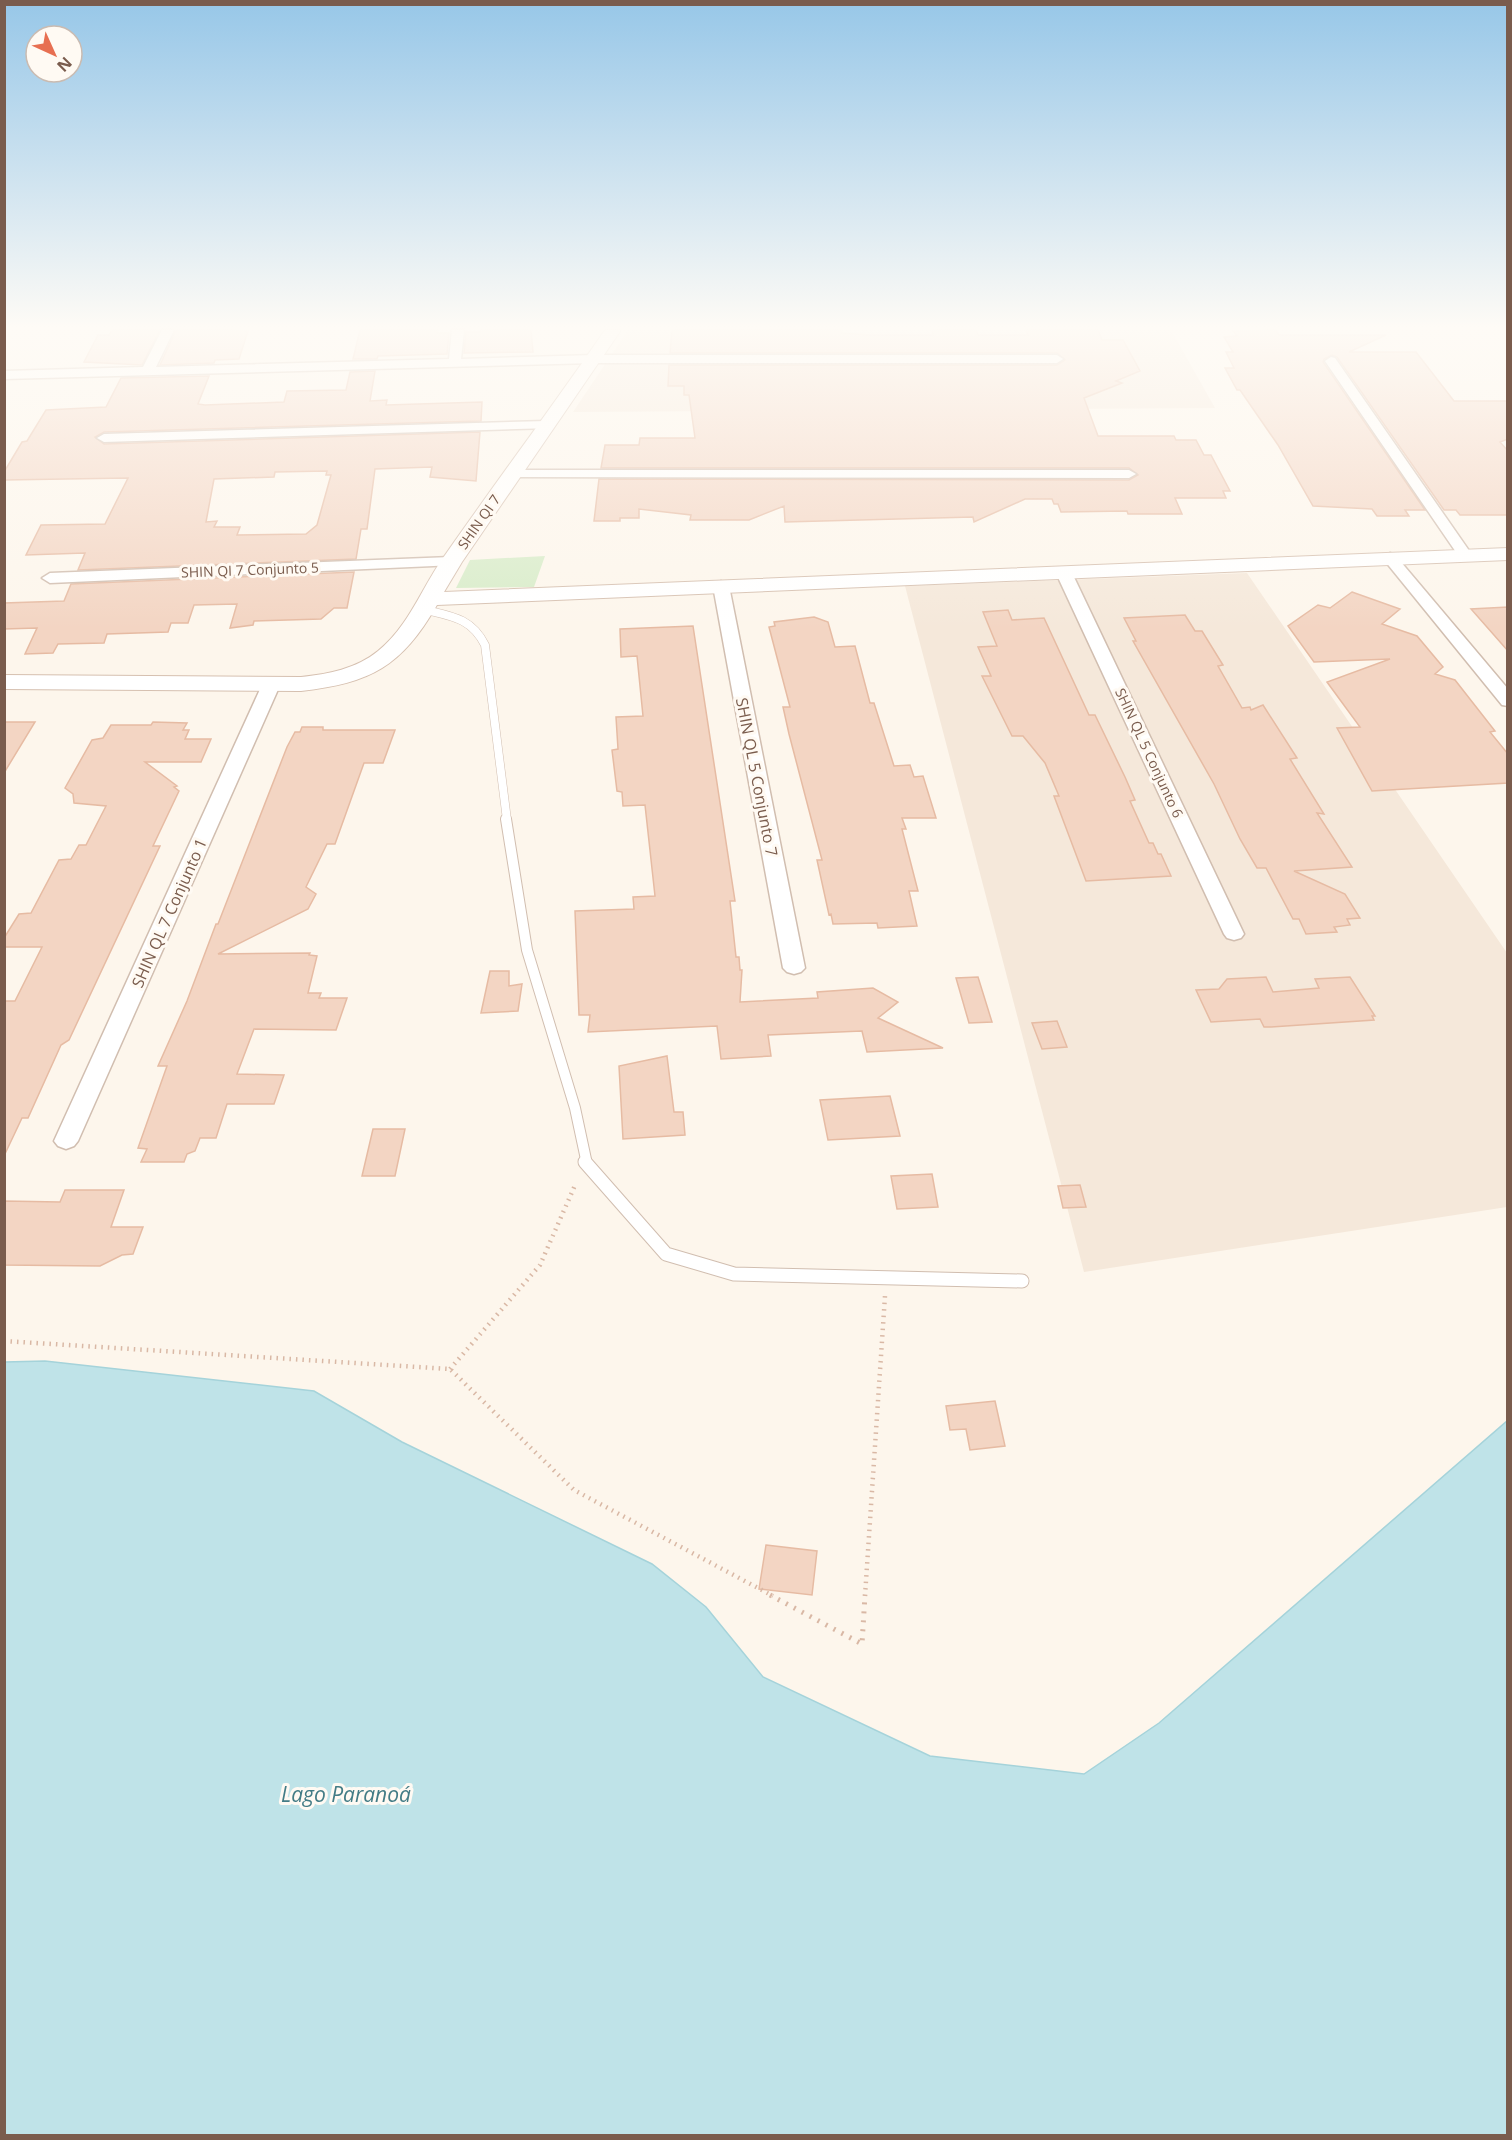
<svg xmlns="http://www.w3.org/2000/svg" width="1512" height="2140" font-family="'Open Sans',sans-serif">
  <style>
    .residential { fill: #f5e8da }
    .green { fill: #d8ecc9 }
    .water { fill: #bfe3e8; stroke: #a5d3da; stroke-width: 1.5 }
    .building { fill: #f3d5c3; stroke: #e6bba3; stroke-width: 1.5; fill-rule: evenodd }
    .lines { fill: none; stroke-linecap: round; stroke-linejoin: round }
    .lane-far2-casing { stroke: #d1beb0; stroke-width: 9 }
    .lane-far1-casing { stroke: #d1beb0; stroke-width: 12 }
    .lane-casing { stroke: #d1beb0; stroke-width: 15 }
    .street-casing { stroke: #d1beb0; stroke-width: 3 }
    .secondary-casing { stroke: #d6c0b0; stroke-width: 2 }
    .path-far1 { stroke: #d9b8a5; stroke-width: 4.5; stroke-dasharray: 1.5 5; stroke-linecap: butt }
    .path { stroke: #d9b8a5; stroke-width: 5; stroke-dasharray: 2 7; stroke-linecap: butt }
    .lane-far2 { stroke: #fff; stroke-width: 8 }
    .lane-far1 { stroke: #fff; stroke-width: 10 }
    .lane { stroke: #fff; stroke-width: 13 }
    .street { fill: #fff; fill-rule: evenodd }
    .secondary { fill: #fff; fill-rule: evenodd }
    .labels { text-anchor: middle; stroke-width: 6; stroke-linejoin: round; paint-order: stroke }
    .far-street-label { font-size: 14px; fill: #7a5c4d; stroke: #fffaf3 }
    .street-label { font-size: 16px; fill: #7a5c4d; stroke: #fffaf3 }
    .near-water-label { font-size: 21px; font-style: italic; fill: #437c86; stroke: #fffaf3 }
  </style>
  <rect width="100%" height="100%" fill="#fdf6ec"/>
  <path class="residential" d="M628,330H1171L1215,408L573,412Z
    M1247,573L1507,953V1207L1084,1272L905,586Z"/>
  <path class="green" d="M545,556L534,587L456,588L470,560Z"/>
  <path class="water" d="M45,1361L314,1391L402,1442L652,1564L706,1607L763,1677L930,1756L1084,1774L1159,1723L1507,1421V2135H5V1362Z"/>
  <path class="building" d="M112,330H160L142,365L84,362L98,335H109Z
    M176,330H232L248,331L239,359L215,360L214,363L160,365Z
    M360,330H438L437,333H449L447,354L378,356L377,359H353Z
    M481,330H531L533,352L464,353L466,332H480Z
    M672,330H841L842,333L868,335H933L932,330H976L978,335H1028L1026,330H1098L1102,340H1123L1140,371L1116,381L1122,383L1084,398L1098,436H1174L1176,440H1196L1204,455H1211L1230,491H1223L1226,498H1175L1182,514H1128L1127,511L1061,512L1058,504H1054L1052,499H1025L974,522L973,517L785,522L784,506L749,520H690L691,515L639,509V518H620V521H594L599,479L1129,480L1138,475L1129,468H601L605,445H639L640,438H695L689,395H684V386H668L669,365H1057L1065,360L1057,353H670Z
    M1276,330L1279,335H1386L1349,352H1416L1454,401H1508V439L1500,442L1508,451V515H1460L1456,510H1444L1337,357L1332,355L1324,359L1323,362L1425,510H1405L1409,516H1377L1372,509L1313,506L1278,445L1240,390H1237L1225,368H1234L1226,352H1233L1224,337L1237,336L1233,331Z
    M375,371L370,401L387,400L386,405L482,402L481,421L104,432L95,437L104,444L480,432L476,481L430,477L432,467L375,469L367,529H361L356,559L78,570L85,553L26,555L41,525L105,524L128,478L4,480V472L22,442L27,441L46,410L106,407L121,378L209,376L198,404L205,405L284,402L287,391L346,390L350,372ZM327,471L326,475H331L317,525L306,534L237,535L240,527H214L217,521L206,522L214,479L274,477L275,472Z
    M354,572L347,608H334L321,619L254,621L253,625L230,628L237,604L194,605L188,623H171L168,632L107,634L104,643L58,644L53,653L25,654L37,628L4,629V603L64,601L71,584Z
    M1352,592L1400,609L1382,624L1417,636L1443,667L1435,674L1455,680L1495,731L1490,732L1508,754V783L1372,791L1337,728L1360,727L1327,682L1390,659L1314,662L1288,626L1318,605L1330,608Z
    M1508,607V651L1471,609Z
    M1008,610L1012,620L1044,618L1089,715H1095L1125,777L1135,800L1130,801L1149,843H1153L1158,854H1161L1171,876L1086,881L1054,796H1059L1045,763L1023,736H1012L982,676H991L978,647L997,646L983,612Z
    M1185,615L1195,631H1202L1223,665L1218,666L1242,708L1250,707L1251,710L1263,705L1297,758L1290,759L1324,814L1317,813L1352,867L1294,871L1345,894L1360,918L1347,919L1350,925L1334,927L1337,932L1306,934L1299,919H1293L1266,868H1257L1240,839L1214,784L1133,641H1136L1124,618Z
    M814,617L828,622L835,647L855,646L870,703H874L894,766L910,765L914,777L923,776L936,818H902L906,829H902L918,891H909L917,926L878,928L877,923L833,924L831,914L829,915L817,860H822L789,734L783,707H790L769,627L775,626L774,622Z
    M693,626L735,901H730L736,957H739L740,970H742L740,1002L818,998L817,992L873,988L898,1002L878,1018L943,1048L867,1052L862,1031L768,1035L771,1056L721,1059L717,1026L588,1032L590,1015H579L575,911L634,909L633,897L655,896L645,805L623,806L622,792L617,791L612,750L618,749L616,717L643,716L637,656L621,657L620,629Z
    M4,722H35L4,773Z
    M153,722L187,723L183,730H189L185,739H211L201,762H145L177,786L174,787L179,791L153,846H160L69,1040L61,1045L28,1118H22L4,1156V1001H15L42,947H4V938L19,914L31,913L59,860L71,859L79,845H86L106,806L74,803L73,794L65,788L92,740L103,738L111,725H151Z
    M302,727H323V730H395L383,763H364L335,844H327L306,887L316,894L308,909L218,954L310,953L309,955L317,956L308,993H321L319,998H347L336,1030L254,1029L237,1074L284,1075L274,1104H227L216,1138H200L195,1151L187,1154L184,1162H141L147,1149L138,1148L167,1066H158L187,1001L216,924H218L287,747L295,732H300Z
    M490,971H509V986L522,984L518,1011L481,1013Z
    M978,977L992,1022L969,1023L956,978Z
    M1266,977L1273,992L1319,988L1315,979L1350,977L1375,1016H1372L1374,1020L1271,1027H1264L1260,1019L1211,1022L1196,990L1219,989L1227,979Z
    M1057,1021L1067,1047L1042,1049L1032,1023Z
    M667,1056L674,1112H683L685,1135L623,1139L619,1066Z
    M890,1096L900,1136L828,1140L820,1100Z
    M373,1129H405L395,1176H362Z
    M932,1174L938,1207L897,1209L891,1176Z
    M1080,1185L1086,1207L1063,1208L1058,1186Z
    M65,1190H124L111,1227H143L133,1254L122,1255L100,1266L4,1265V1201L60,1202Z
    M995,1401L1005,1446L970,1450L966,1429L950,1430L946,1406Z
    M766,1545L817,1551L812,1595L759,1589Z"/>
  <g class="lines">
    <defs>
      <path id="lane-far2" d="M422,609C450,616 471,617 485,645L507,820"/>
      <path id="lane-far1" d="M506,819L527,950L575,1108L587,1164"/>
      <path id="lane" d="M585,1162L666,1254L734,1274L1022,1281"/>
      <path id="street" d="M162,330H174L156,367L449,359L452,330H464L461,359L594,355H1057L1063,359L1057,363H594L4,379V371L143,367Z
        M1331,357L1335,358L1470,552L1473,555L1470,558H1460L1325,361Z
        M546,421L553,425L551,428L104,442L97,438L104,434Z
        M512,470H1129L1136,474L1129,478L507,477L505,474L507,471Z
        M1390,553L1395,555L1508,689V706L1502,705L1385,561L1382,558Z
        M451,557L456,559L459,562L456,565L50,583L42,578L50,573Z
        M1064,568L1072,573L1244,934L1241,938L1234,940L1227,938L1224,934L1056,573Z
        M721,581L729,586L805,968L801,972L794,974L787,972L783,968L713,586Z
        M271,680L277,681L280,685L78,1141L74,1146L66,1149L58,1146L54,1141L262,685L265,681Z"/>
      <path id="secondary" d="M605,330H621L462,562L444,592L1508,548V560L437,605C401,667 371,683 301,691L4,689V675L301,677C328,674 356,669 378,651C409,626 421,589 443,558C496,482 552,407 605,330Z"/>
    </defs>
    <use href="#lane-far2" class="lane-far2-casing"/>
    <use href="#lane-far1" class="lane-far1-casing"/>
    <use href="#lane" class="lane-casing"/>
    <use href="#street" class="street-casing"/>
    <use href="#secondary" class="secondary-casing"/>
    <path class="path-far1" d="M4,1341L450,1369L574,1490L773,1596
      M450,1369L540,1265L576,1183
      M865,1596L885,1296"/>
    <path class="path" d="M770,1595L862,1644L865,1595"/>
    <use href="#lane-far2" class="lane-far2"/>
    <use href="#lane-far1" class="lane-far1"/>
    <use href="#lane" class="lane"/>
    <use href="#street" class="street"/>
    <use href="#secondary" class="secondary"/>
  </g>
  <linearGradient id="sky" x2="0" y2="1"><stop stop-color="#97c7e8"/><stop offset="0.52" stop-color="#fefbf6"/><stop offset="1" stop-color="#fefbf6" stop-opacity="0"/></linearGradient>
  <rect width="1512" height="629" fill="url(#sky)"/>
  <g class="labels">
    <g class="far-street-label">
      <text transform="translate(479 522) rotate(-55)" y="5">SHIN QI 7</text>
      <text transform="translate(250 570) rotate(-2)" y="5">SHIN QI 7 Conjunto 5</text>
      <text transform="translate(1149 753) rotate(65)" y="5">SHIN QL 5 Conjunto 6</text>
    </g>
    <g class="street-label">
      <text transform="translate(757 777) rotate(79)" y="6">SHIN QL 5 Conjunto 7</text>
      <text transform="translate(169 913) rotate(-66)" y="6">SHIN QL 7 Conjunto 1</text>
    </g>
    <g class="near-water-label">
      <text x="346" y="1802">Lago Paranoá</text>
    </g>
  </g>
  <rect width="1512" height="2140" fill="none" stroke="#7a5c4d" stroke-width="12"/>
  <g transform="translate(54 54) rotate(135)"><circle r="28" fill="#fffaf3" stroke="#cabbb1" stroke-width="1.5"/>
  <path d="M0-4.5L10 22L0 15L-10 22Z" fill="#e76f51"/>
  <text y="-9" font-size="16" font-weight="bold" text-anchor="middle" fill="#7a5c4d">N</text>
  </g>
</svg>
